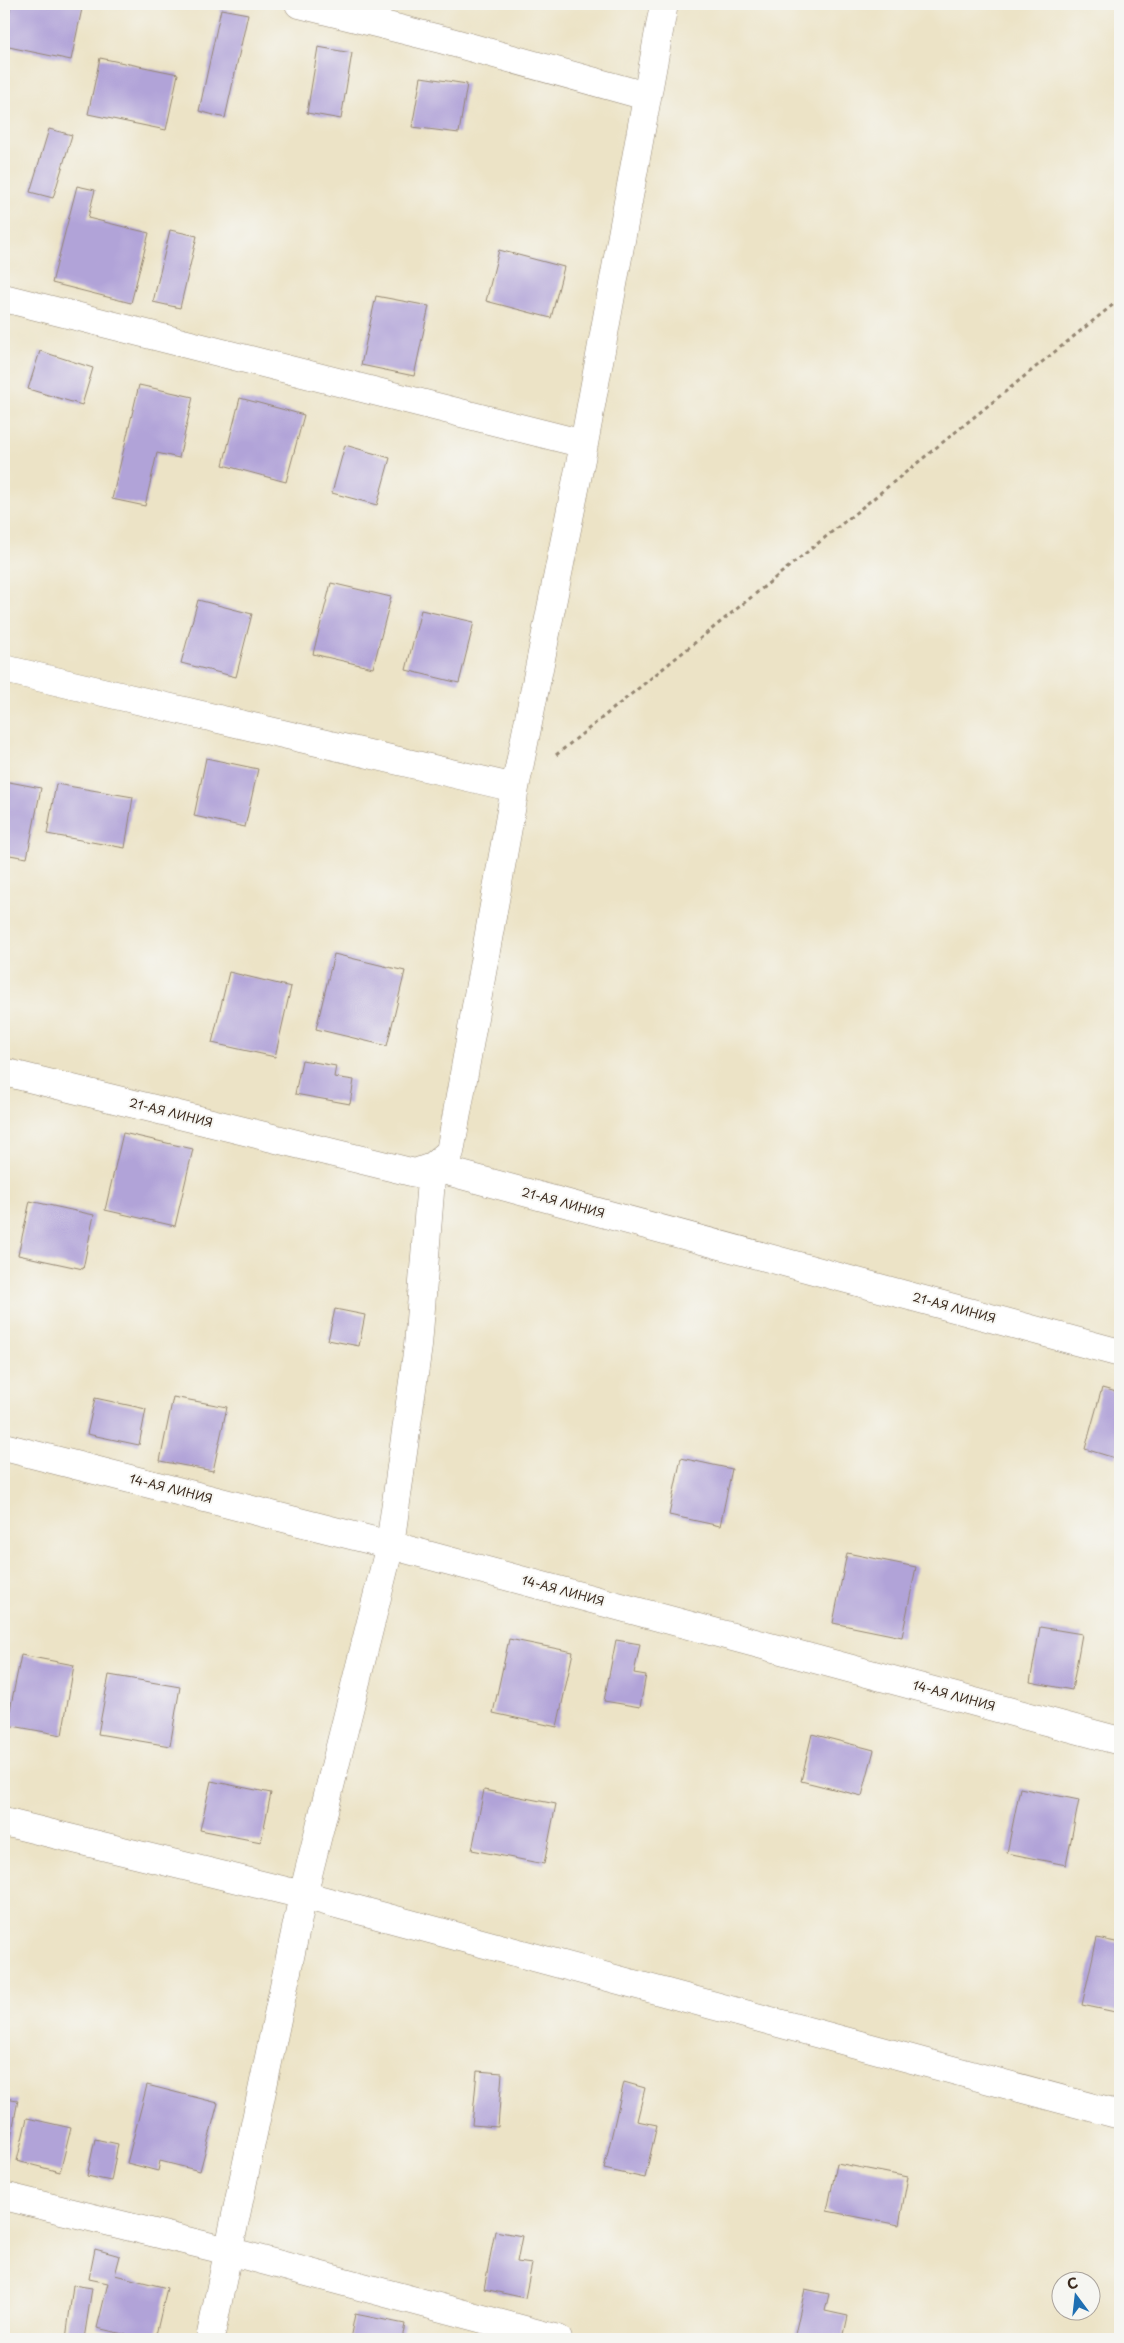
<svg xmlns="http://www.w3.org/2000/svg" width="1124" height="2343" font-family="'Playpen Sans',sans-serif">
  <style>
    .building { fill: #b1a3d8 }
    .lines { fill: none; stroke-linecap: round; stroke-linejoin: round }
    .street-casing { stroke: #948672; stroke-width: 29 }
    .path { stroke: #948672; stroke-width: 3; stroke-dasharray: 4 4; stroke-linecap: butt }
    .street { stroke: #fff; stroke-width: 28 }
    .labels { text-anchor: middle; stroke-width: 4; stroke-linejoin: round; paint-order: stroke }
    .street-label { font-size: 12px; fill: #3b2a1e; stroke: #f6f6f2 }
  </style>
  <rect width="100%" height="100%" fill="#f6f6f2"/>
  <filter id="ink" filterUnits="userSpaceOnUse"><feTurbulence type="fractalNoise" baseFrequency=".02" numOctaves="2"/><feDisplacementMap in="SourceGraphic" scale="10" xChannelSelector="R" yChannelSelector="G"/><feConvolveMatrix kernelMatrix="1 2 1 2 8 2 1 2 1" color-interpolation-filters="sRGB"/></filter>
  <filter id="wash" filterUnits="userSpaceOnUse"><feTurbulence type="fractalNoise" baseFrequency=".0096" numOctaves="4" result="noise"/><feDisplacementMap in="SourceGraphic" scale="20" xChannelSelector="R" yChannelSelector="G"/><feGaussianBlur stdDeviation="1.12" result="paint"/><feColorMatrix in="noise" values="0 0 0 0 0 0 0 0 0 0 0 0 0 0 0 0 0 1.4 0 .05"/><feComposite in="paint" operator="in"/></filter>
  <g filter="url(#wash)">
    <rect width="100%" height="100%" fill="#ece3c6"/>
    <g id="blocks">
      <path class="building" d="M11,4H83L71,60L4,46Z
        M221,9L248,14L225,118L199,111Z
        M318,47L352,53L341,119L307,113Z
        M100,58L178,74L166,130L88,114Z
        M421,77L467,84L459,133L412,127Z
        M49,129L72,135L53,198L30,192Z
        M77,186L95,190L88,218L149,233L131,303L52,283Z
        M170,230L197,236L180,308L153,302Z
        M499,250L564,267L551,318L486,301Z
        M376,296L429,306L414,376L361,365Z
        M40,351L93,368L82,405L28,389Z
        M139,385L193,397L179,458L157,453L145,506L112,499Z
        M240,398L304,415L286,482L223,465Z
        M345,445L390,458L377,505L332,493Z
        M331,583L391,597L373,668L313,654Z
        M198,600L252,614L236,677L181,663Z
        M421,610L474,622L459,683L406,670Z
        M206,758L258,769L245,827L194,816Z
        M4,781L41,788L27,858L4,854Z
        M56,784L133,797L125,848L47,834Z
        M334,954L405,971L387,1046L316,1029Z
        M229,972L291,987L275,1057L212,1043Z
        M302,1060L336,1066L334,1077L354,1080L350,1104L295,1094Z
        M123,1133L193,1149L175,1226L105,1210Z
        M30,1201L94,1215L83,1269L18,1255Z
        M335,1309L365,1315L359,1346L328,1340Z
        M1102,1388L1120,1393V1441L1115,1458L1085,1449Z
        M173,1397L227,1407L213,1471L160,1461Z
        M95,1398L146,1409L139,1445L87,1434Z
        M681,1458L732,1469L720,1526L669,1515Z
        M847,1553L916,1567L902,1637L833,1623Z
        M1040,1627L1082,1634L1072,1690L1030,1682Z
        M509,1639L573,1652L557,1727L493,1713Z
        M616,1640L640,1644L634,1673L646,1675L640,1707L604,1701Z
        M21,1655L74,1665L62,1735L7,1725Z
        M109,1675L180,1687L170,1746L98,1734Z
        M812,1734L874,1750L862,1796L801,1781Z
        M211,1781L271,1793L261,1842L200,1830Z
        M1020,1788L1079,1800L1066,1865L1007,1853Z
        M484,1790L556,1804L544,1864L472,1850Z
        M1097,1938L1120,1943V2013L1082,2005Z
        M477,2071L502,2073L498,2127L472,2125Z
        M624,2082L645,2088L637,2121L657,2125L645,2178L604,2169Z
        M147,2085L218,2103L200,2171L160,2161L158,2171L127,2163Z
        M4,2098L18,2100L5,2168H4Z
        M27,2118L71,2128L60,2172L17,2161Z
        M95,2139L118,2144L111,2181L87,2176Z
        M837,2163L908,2177L899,2225L827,2211Z
        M495,2231L522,2236L517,2262L532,2264L525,2298L484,2289Z
        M95,2249L120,2256L115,2275L167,2288L155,2339H144L97,2328L108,2283L89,2279Z
        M73,2285L92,2288L84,2339H66Z
        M805,2289L829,2294L825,2311L848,2316L843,2339H794Z
        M355,2314L405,2324L402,2339H350Z"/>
    </g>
  </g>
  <g filter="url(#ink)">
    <use href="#blocks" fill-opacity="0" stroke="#948672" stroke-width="1"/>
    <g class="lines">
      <defs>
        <path id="street" d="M299,4L444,40L646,96
          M4,298L584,444
          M4,669L515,788
          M4,1072L415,1173L432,1167L1120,1353
          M4,1447L390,1545L1120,1741
          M4,1822L303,1895L1120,2115
          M4,2196L228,2251L558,2339
          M210,2339L303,1895L390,1545L418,1346L432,1167L450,1152L515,788L584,444L664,4"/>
      </defs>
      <use href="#street" class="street-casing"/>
      <path class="path" d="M556,755L1120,299"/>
      <use href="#street" class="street"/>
    </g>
  </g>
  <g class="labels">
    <g class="street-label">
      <text transform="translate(171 1113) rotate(14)" y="4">21-АЯ ЛИНИЯ</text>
      <text transform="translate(563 1203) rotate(15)" y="4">21-АЯ ЛИНИЯ</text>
      <text transform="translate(954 1308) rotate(15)" y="4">21-АЯ ЛИНИЯ</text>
      <text transform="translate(171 1489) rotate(14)" y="4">14-АЯ ЛИНИЯ</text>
      <text transform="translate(563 1591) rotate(15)" y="4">14-АЯ ЛИНИЯ</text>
      <text transform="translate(954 1696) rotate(15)" y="4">14-АЯ ЛИНИЯ</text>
    </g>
  </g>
  <rect width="1124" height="2343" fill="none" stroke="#f6f6f2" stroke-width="20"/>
  <g transform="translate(1076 2296) rotate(345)"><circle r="24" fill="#f6f6f2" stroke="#aba49d"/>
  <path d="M0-4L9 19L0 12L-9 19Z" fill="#1f6fb2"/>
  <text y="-8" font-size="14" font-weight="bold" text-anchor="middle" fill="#3b2a1e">С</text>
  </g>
</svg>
